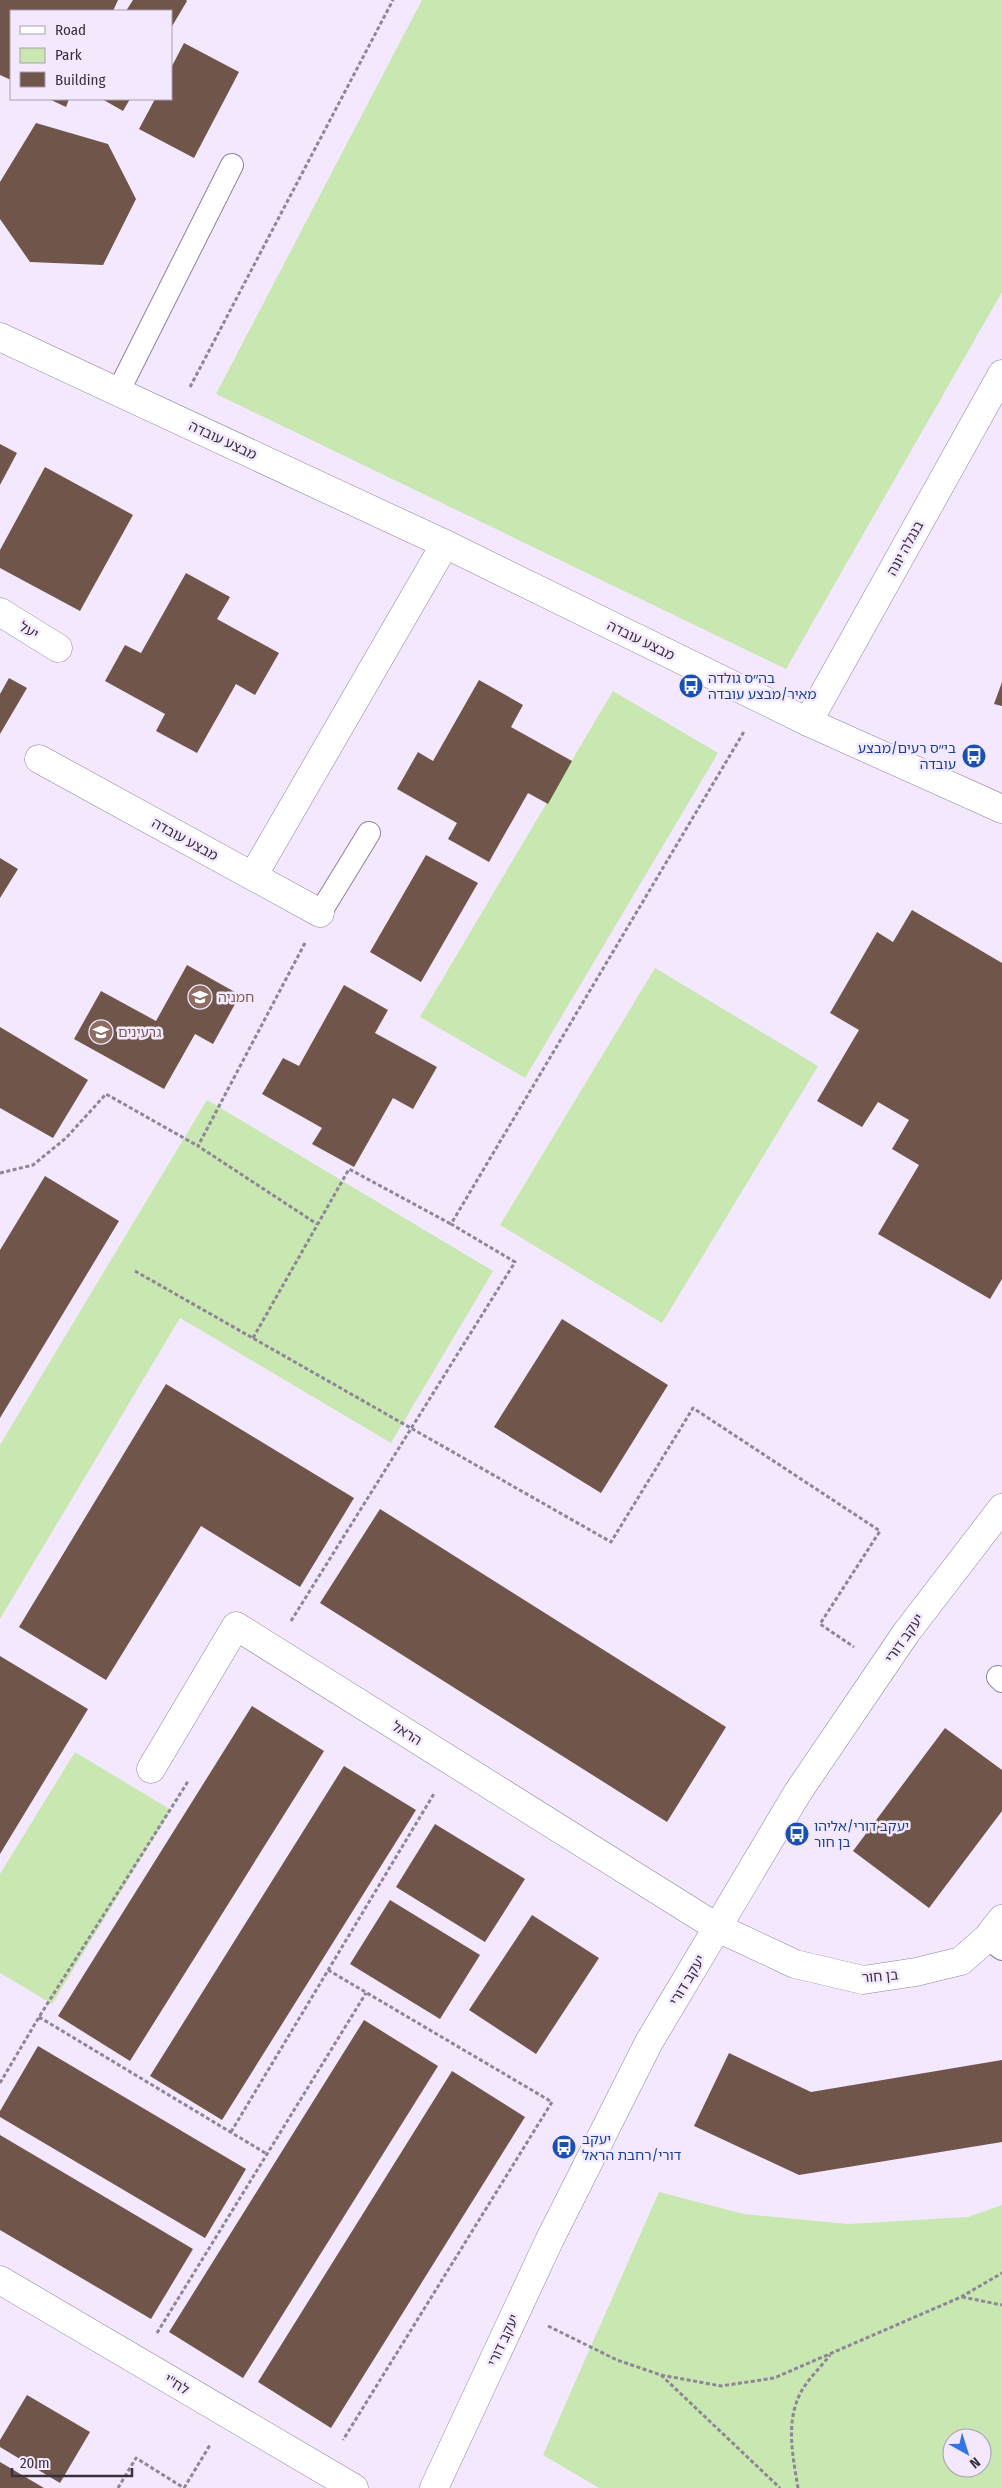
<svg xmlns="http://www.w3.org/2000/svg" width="1002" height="2488" font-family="'Fira Sans Condensed','Noto Sans Hebrew',sans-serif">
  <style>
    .green { fill: #c8e7b1; fill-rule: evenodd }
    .building { fill: #70554b }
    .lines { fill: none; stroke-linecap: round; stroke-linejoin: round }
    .service-casing { stroke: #8f829b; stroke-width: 24 }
    .minor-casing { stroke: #8f829b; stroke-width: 29 }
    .tertiary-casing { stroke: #8f829b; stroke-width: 29 }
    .path { stroke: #8e8696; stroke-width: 3; stroke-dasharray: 4 2.5; stroke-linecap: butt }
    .service { stroke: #fff; stroke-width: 22 }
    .minor { stroke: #fff; stroke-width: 28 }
    .tertiary { stroke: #fff; stroke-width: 28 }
    .labels { text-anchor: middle; stroke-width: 5; stroke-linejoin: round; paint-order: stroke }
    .street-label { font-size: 14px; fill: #37313c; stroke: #f3e8fd }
    .transit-label { font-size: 14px; fill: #164399; stroke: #f3e8fd; text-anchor: start }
    .education-label { font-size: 14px; fill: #785e54; stroke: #f3e8fd; text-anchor: start }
  </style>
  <rect width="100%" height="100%" fill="#f3e8fd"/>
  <path class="green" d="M422,0H1002V292L786,669L216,394Z
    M613,691L718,753L525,1078L420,1017Z
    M655,968L818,1066L662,1323L500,1225Z
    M207,1100L493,1271L391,1443L180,1318L0,1619V1445Z
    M75,1752L171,1810L52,2004L0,1973V1874Z
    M659,2192L744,2214L848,2224L968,2217L1002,2205V2488H599L543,2455ZM952,2438H982V2468H952Z"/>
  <path class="building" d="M0,0H118L113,11H11V80L0,75Z
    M133,0H186L187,1L171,28V11H126Z
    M184,43L239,72L194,158L139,129L155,99H171V68Z
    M49,99H69L66,107Z
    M102,99H130L123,111Z
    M36,123L108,144L136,199L103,265L30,262L0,219V182Z
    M0,444L17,453L0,485Z
    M45,467L133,515L80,611L0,568V550Z
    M186,573L230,597L217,619L279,653L255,695L236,684L197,753L156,731L165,714L105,681L125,645L141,653Z
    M9,678L27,688L0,734V694Z
    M479,680L523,705L511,727L572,761L548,804L528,793L489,862L448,839L457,823L397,789L418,752L433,761Z
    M1002,682V706L994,704Z
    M426,855L478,883L421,982L370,952Z
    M0,858L18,869L0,898Z
    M912,910L1002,963V1279L990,1299L878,1234L919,1165L892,1149L909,1120L878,1102L862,1127L817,1101L859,1030L830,1013L877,932L893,942Z
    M187,965L240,995L213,1044L195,1034L164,1089L74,1039L101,991L156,1021Z
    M344,985L388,1010L375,1033L437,1067L413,1109L393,1098L354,1167L312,1144L322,1128L262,1094L283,1058L299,1066Z
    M0,1027L88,1080L53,1138L0,1108Z
    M45,1176L119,1221L0,1418V1250Z
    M562,1319L668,1385L601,1493L494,1427Z
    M166,1384L354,1498L300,1587L201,1526L106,1680L19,1627Z
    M380,1509L726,1727L667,1822L320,1603Z
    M0,1656L88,1709L0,1854Z
    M252,1706L324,1751L130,2061L58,2016Z
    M945,1728L1002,1770V1811L929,1908L853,1851Z
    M344,1766L416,1810L222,2120L150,2076Z
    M435,1824L525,1879L485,1942L396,1887Z
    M390,1900L480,1955L440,2019L350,1964Z
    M532,1915L599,1958L536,2054L469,2010Z
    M364,2020L438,2066L243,2378L169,2332Z
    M38,2046L246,2169L205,2238L0,2117V2111Z
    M729,2053L811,2092L1002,2060V2142L799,2175L694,2126Z
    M452,2071L525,2117L331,2428L258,2382Z
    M0,2135L193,2249L151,2319L0,2230Z
    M27,2395L90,2432L60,2483L0,2447V2440Z
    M0,2462L44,2488H0Z"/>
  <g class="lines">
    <defs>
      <path id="service" d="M118,392L232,165
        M320,913L369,833
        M998,1677L1002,1681
        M987,1938L1002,1949"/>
      <path id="minor" d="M0,612L58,648
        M808,722L1002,374
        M39,759L320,913
        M253,876L445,544
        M151,1769L236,1626L718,1928L795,1964L863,1980L916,1972L961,1961L987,1938L1002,1919
        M0,2280L354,2488"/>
      <path id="tertiary" d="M0,337L445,544L808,722L1002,809
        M434,2488L549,2241L649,2042L798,1792L906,1633L1002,1508"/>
    </defs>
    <use href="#service" class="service-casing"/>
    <use href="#minor" class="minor-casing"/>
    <use href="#tertiary" class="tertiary-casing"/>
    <path class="path" d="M190,387L393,0
      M305,943L198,1146L317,1224
      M0,1173L33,1165L66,1138L106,1094L198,1146
      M135,1271L611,1542L693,1408L880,1531L820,1624L854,1647
      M253,1338L349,1169L451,1224
      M291,1621L515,1262L451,1224L745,730
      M328,1970L552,2102L343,2440
      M39,2017L267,2154
      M0,2083L39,2017L187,1783L184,1781
      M231,2132L435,1792
      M962,2297L1002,2305
      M548,2326L617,2360L661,2375L721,2386L774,2378L961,2297L1002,2273
      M157,2333L366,1993
      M661,2375L780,2488
      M118,2488L136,2458L184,2488
      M184,2488L210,2445
      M798,2488C793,2457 785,2422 801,2392C808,2379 821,2367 830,2355"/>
    <use href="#service" class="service"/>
    <use href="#minor" class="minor"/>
    <use href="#tertiary" class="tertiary"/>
  </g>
  <defs>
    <symbol id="bus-disc" viewBox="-11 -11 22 22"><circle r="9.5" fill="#1a4fb4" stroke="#f3e8fd"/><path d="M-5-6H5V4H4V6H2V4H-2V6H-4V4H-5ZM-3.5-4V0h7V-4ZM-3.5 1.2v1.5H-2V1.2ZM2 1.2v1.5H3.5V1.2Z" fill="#fff"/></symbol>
    <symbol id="school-disc" viewBox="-11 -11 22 22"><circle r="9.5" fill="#8d6e63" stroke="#f3e8fd"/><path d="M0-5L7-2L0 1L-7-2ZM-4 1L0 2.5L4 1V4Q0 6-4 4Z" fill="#fff"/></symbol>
  </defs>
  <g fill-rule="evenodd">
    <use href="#bus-disc" x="677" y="672" width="28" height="28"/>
    <use href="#bus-disc" x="960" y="742" width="28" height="28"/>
    <use href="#school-disc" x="186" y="983" width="28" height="28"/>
    <use href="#school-disc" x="87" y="1018" width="28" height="28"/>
    <use href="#bus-disc" x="783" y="1820" width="28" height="28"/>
    <use href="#bus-disc" x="550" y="2133" width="28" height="28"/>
  </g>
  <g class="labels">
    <g class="street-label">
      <text transform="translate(223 440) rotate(25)" y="5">מבצע עובדה</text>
      <text transform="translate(905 548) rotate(-61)" y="5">בנגלה יונה</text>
      <text transform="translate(29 630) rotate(31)" y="5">יעל</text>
      <text transform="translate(641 640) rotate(26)" y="5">מבצע עובדה</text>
      <text transform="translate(185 839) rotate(29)" y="5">מבצע עובדה</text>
      <text transform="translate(904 1638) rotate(-55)" y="5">יעקב דורי</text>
      <text transform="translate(407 1733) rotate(32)" y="5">הראל</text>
      <text transform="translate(880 1976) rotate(-5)" y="5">בן חור</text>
      <text transform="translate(687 1980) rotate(-59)" y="5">יעקב דורי</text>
      <text transform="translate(503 2340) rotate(-65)" y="5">יעקב דורי</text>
      <text transform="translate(177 2384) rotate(31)" y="5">לח"י</text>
    </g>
    <g class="transit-label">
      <text x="708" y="683">בה״ס גולדה<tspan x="708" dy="16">מאיר/מבצע עובדה</tspan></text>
      <text x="956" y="753" text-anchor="end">בי״ס רעים/מבצע<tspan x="956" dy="16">עובדה</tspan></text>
      <text x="814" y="1831">יעקב דורי/אליהו<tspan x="814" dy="16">בן חור</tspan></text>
      <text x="582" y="2144">יעקב<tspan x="582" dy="16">דורי/רחבת הראל</tspan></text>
    </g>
    <g class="education-label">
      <text x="218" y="1002">חמניה</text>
      <text x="118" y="1037">גרעינים</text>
    </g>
  </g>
  <rect x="10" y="10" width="162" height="90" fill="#f3e8fd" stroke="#a89fb0"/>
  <rect x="20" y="26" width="25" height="8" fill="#ffffff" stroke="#a89fb0"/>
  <text x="55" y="35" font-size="15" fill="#37313c">Road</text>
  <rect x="20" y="48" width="25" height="15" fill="#c8e7b1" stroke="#a89fb0"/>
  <text x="55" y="60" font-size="15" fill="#37313c">Park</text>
  <rect x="20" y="72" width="25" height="15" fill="#70554b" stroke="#a89fb0"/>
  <text x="55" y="85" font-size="15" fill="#37313c">Building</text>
  <g transform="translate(967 2453) rotate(141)"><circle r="24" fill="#f3e8fd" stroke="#a89fb0"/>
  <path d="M0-4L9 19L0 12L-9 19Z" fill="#3275e2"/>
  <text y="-8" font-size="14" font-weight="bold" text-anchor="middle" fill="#37313c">N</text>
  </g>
  <path d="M12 2468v8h120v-8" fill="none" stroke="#37313c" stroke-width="2.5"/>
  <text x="20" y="2468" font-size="15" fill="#37313c" stroke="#f3e8fd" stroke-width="4" paint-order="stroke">20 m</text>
</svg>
